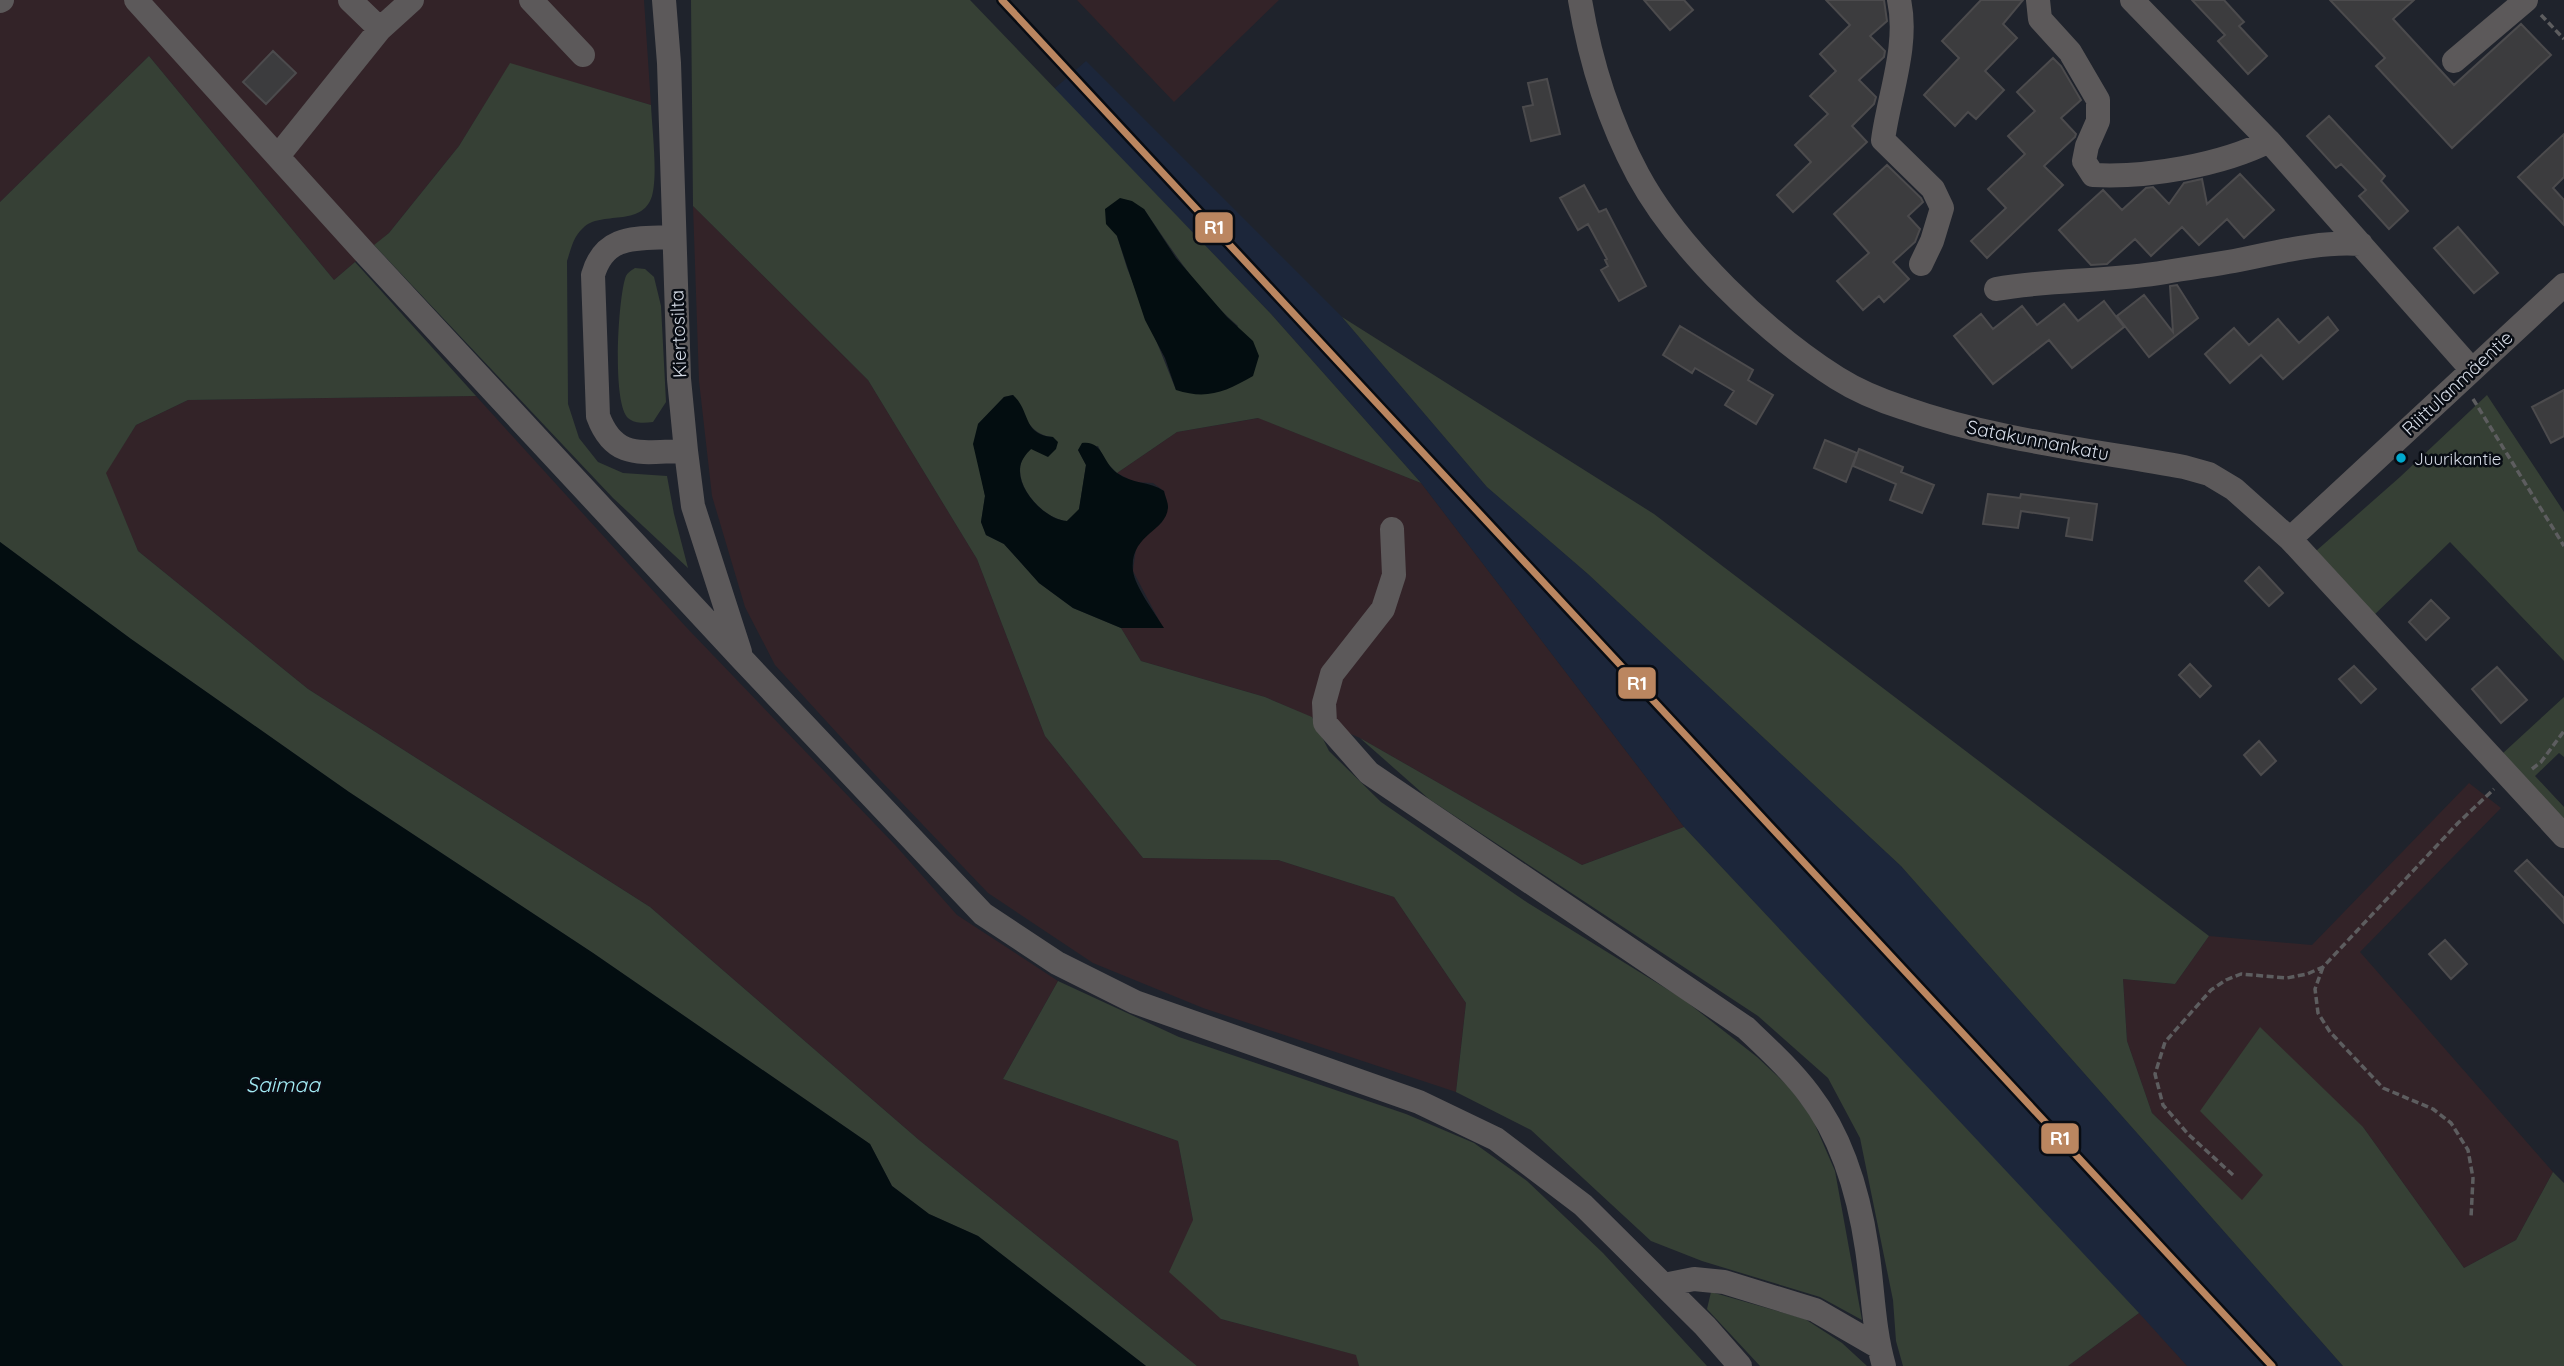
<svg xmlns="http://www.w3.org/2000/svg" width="2564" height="1366" font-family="Quicksand,sans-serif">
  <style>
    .built { fill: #1c263a }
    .industrial { fill: #332328 }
    .green { fill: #364035; fill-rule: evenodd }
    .water { fill: #030d10 }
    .building { fill: #3c3c3e; stroke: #4c4b4d; stroke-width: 2 }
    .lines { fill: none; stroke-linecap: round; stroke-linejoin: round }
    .path { stroke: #5d5d5f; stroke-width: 3.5; stroke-dasharray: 7 3.5; stroke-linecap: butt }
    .minor { stroke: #5c595a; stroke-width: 24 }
    .rail-1-casing { stroke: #080c13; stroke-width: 12 }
    .rail-1 { stroke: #bb8660; stroke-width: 7 }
    .bus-dot { fill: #00a9ce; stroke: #080c13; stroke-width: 2.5 }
    .labels { text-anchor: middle; stroke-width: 5; stroke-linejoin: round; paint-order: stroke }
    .bus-label { font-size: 17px; fill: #d5dbe6; stroke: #080c13; text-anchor: start }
    .street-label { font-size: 19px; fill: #d5dbe6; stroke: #080c13 }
    .water-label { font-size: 21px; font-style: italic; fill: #a4edf6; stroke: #080c13 }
    .line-badge { stroke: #080c13; stroke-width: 2.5 }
    .badge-label { font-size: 19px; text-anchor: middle; font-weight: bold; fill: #fff }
  </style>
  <rect width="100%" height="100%" fill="#1f232c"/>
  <path class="built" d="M1086,61L1342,317L1487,487L1588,574L1901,866L2343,1366H2187L1684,827L1421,483L1271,314L1054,89Z"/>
  <path class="industrial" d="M0,0H644L651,105L510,64L459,146L389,233L334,280L149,56L0,202Z
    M1077,0H1279L1174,102Z
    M693,206L868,380L977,559L1045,736L1143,858L1278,860L1394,897L1466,1003L1456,1092L1203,1008L1093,963L988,893L880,780L775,665L745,607L712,496L699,381Z
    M476,396L687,628L896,846L957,915L1058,981L1003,1079L1178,1141L1193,1220L1221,1319L1357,1355L1359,1366H1197L919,1140L650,907L308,689L138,551L105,473L136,425L188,400Z
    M1259,418L1421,483L1684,827L1582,865L1360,738L1265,697L1141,661L1121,628H1163L1133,571L1136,548L1144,537L1162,522L1168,507L1164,491L1153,483L1134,482L1117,473L1177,432Z
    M2469,783L2501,808L2360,952L2553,1172L2516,1240L2464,1268L2363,1127L2264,1175L2242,1201L2152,1113L2127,1041L2123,979L2175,984L2209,936L2312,945Z
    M2139,1313L2187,1366H2068Z"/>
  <path class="green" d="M691,0H970L1271,314L1421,483L1258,418L1177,432L1117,473L1106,462L1098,446L1078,450L1086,465L1079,510L1067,521C1042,519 1007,480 1025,455C1031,447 1044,442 1053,437C1029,435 1024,414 1013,395L1004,397L978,424L980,470L985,496L981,522L986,535L1004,544L1039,583L1073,608L1121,628L1141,661L1265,697L1312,717L1329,751L1381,802L1528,903L1683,999L1757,1057L1789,1087L1812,1118L1835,1171L1862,1320L1820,1297L1702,1261L1651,1241L1531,1130L1456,1092L1466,1003L1394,897L1278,860L1143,858L1045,736L977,559L868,380L693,206ZM1144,209C1172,250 1200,294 1238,326L1176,390L1127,268L1117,236Z
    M149,56L334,280L355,262L476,396L188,400L136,425L106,473L138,551L308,689L650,907L919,1140L1197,1366H1146L978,1236L929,1214L892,1186L870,1144L593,953L349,792L131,639L0,542V202Z
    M510,63L651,105C652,129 658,174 652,196C642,228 601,210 583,228C573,237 571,249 567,261L568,404L579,438L598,462L623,473L667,476L674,514L688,568L613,498L374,245L389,233L459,146Z
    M635,268L645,269L654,277L661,306L666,402L653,422C644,423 635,424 628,418C612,403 618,302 625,279C626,274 630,271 635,268Z
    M1342,317L1654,514L2209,936L2175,984L2123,979L2127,1041L2152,1113L2242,1200L2263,1175L2200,1111L2260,1027L2363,1127L2464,1268L2516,1240L2553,1172L2564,1183V1366H2343L1901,866L1588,574L1487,487Z
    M2487,395L2564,512V661L2450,542L2373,616L2316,551L2400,477Z
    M2564,697V757L2559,753L2535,776L2564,807V822L2502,754Z
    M1360,738L1582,865L1684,827L2139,1313L2068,1366H1903L1896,1341L1893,1300L1860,1138L1828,1078L1758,1016L1429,799Z
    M1058,981L1179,1037L1406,1114L1474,1143L1527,1181L1603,1253L1707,1366H1359L1356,1355L1221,1319L1169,1272L1193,1220L1178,1141L1003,1079Z
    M1711,1292L1805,1319L1842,1343L1867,1366H1760L1707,1309Z"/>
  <path class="water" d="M1120,198L1132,201L1144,209L1176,258L1227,317L1253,341L1259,356L1253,376C1225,392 1207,400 1176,390L1165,358L1145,320L1117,236L1106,224L1105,209Z
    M1013,395C1031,411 1022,435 1053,437L1058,442L1056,449L1048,457L1031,449C1026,454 1020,461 1020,469C1018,491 1046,520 1067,521L1079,509L1086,465L1078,450L1082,443C1103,440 1102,462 1117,473C1132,484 1149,481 1164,491C1165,496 1168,502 1168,507C1167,532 1129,534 1133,571C1135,587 1155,613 1164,628H1121L1073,608L1039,583L1004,544L986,535L981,522L985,496L973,444L978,424L1004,397Z
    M0,542L131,639L349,792L593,953L870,1144L892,1186L929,1214L978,1236L1146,1366H0Z"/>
  <path class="building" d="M1644,0H1684L1693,10L1670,30Z
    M1826,0H1884L1887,21L1870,36L1885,51L1884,57L1859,80L1876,97L1874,104L1852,126L1867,142L1793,212L1777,195L1811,162L1795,145L1828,114L1810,96L1836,71L1820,54L1850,25Z
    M1981,0H2023L2003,24L2017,38L1985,71L2004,90L1976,119L1968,112L1955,126L1924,95L1959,58L1942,41Z
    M2192,0H2224L2244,22L2239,26L2267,56L2248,74L2218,41L2225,35Z
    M2330,0H2414L2393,19L2454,85L2521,24L2551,55L2452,148L2376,66L2385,58Z
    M273,51L296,73L266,104L243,82Z
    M2053,58L2061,66L2081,100L2061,118L2076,134L2075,137L2044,166L2063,185L1987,258L1971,241L2006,208L1988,189L2025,154L2008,136L2035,111L2017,92Z
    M1547,79L1560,134L1531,141L1523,107L1533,105L1528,83Z
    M2329,116L2385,176L2381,181L2408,211L2389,229L2359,196L2366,190L2341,164L2336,168L2307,136Z
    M2564,134V177L2553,188L2564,200V225L2518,177Z
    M1887,165L1921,198L1923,202L1908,216L1920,229L1915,242L1893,262L1909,279L1884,302L1879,296L1863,310L1837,281L1869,253L1834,214Z
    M2240,174L2274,210L2244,238L2227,219L2199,245L2182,227L2151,256L2135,239L2107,264L2091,265L2059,230L2103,190L2122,210L2146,188L2153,187L2169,204L2184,183L2202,179L2207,204Z
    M1584,185L1599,212L1606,209L1646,286L1619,301L1601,270L1608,266L1605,260L1607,259L1588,224L1578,230L1560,198Z
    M2458,227L2498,273L2474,293L2434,248Z
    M2177,285L2198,318L2149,357L2117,316L2144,295L2173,332L2170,286Z
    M2104,301L2124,327L2072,368L2049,340L1993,384L1954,336L1981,314L1993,329L2022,306L2037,325L2064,304L2078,321Z
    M2328,317L2338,330L2283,379L2261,355L2230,383L2205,354L2234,328L2249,345L2278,319L2299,343Z
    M1680,326L1753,370L1748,380L1773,395L1756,424L1725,405L1734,391L1695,368L1692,373L1663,355Z
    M2564,390V436L2551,443L2532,407Z
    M1825,440L1857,453L1846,482L1814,468Z
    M1859,449L1903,467L1901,473V472L1934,485L1922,513L1890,500L1896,484L1853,466Z
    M1988,494L2020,498L2021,494L2097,504L2092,540L2066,536L2069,518L2021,511L2018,528L1983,524Z
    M2259,567L2283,593L2269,606L2245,581Z
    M2431,600L2449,618L2426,640L2409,622Z
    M2190,664L2211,686L2200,697L2179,675Z
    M2354,666L2376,689L2361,703L2339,679Z
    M2497,667L2527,700L2501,723L2472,689Z
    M2259,741L2276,761L2261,775L2244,755Z
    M2527,860L2564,898V923L2515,871Z
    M2445,940L2467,964L2451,979L2429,954Z"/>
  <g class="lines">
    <path class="path" d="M2541,15L2564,39
      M2473,399L2564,546
      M2532,769L2541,762L2564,731
      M2323,967L2315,989L2318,1013L2330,1032L2383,1088L2433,1109L2451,1123L2468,1150L2473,1178L2471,1218
      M2233,1175L2188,1134L2163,1105L2155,1074L2165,1042L2211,990L2226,980L2241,974L2287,978L2307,974L2323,967L2458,823L2494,789"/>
    <path class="minor" d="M136,0L365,253L742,659L983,914L1057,963L1135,1002L1419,1102L1496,1139L1583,1205L1705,1326L1740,1366
      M350,0L380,29
      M531,0L583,55
      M664,0L669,63L679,379L686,451L693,506L740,652
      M1580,0C1590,60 1609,121 1638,175C1678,249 1766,333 1837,378C1856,390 1882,401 1904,408C1994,440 2091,450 2184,467L2209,474L2234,489L2290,539L2564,836
      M1899,0C1909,45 1889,95 1883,140L1933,189L1942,208L1932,241L1921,264
      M2038,0L2040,19L2070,52L2098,100V121L2087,146L2084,161L2093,175C2146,178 2222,165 2269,141
      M2132,0L2269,141L2472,370
      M0,1L2,0
      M2454,61L2526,0
      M278,156L380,29L412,0
      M674,237C638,239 605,233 593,275L598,416C615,462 644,451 686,451
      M1996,289C2052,279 2110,282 2166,272C2188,268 2212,265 2234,261C2276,253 2317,241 2361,244
      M1392,529L1394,575L1383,609L1332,674L1324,703L1325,723L1369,773L1746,1028C1768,1049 1791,1070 1809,1094C1843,1138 1859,1195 1867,1249C1873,1288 1873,1328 1884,1366
      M2290,539L2564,285
      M1664,1285L1694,1279L1724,1282L1815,1310L1879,1347"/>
    <defs>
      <path id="rail-1" d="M1002,0L2272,1366"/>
    </defs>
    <use href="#rail-1" class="rail-1-casing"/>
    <use href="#rail-1" class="rail-1"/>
  </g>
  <circle class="bus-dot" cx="2401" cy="458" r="6"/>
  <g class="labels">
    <g class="bus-label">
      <text x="2414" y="465">Juurikantie</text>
    </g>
    <g class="street-label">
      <text transform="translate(678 334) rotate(-92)" y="7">Kiertosilta</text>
      <text transform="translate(2457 383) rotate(-43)" y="7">Riittulanmäentie</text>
      <text transform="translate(2038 440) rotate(11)" y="7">Satakunnankatu</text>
    </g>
    <g class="water-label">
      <text x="283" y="1092">Saimaa</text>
    </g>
  </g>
  <g class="line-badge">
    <rect x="1194" y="211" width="40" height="33" rx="7" fill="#bb8660"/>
    <rect x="1617" y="666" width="40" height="34" rx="7" fill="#bb8660"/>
    <rect x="2040" y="1122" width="40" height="33" rx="7" fill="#bb8660"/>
  </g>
  <g class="badge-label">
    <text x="1214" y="234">R1</text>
    <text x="1637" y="690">R1</text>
    <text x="2060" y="1145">R1</text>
  </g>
</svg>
